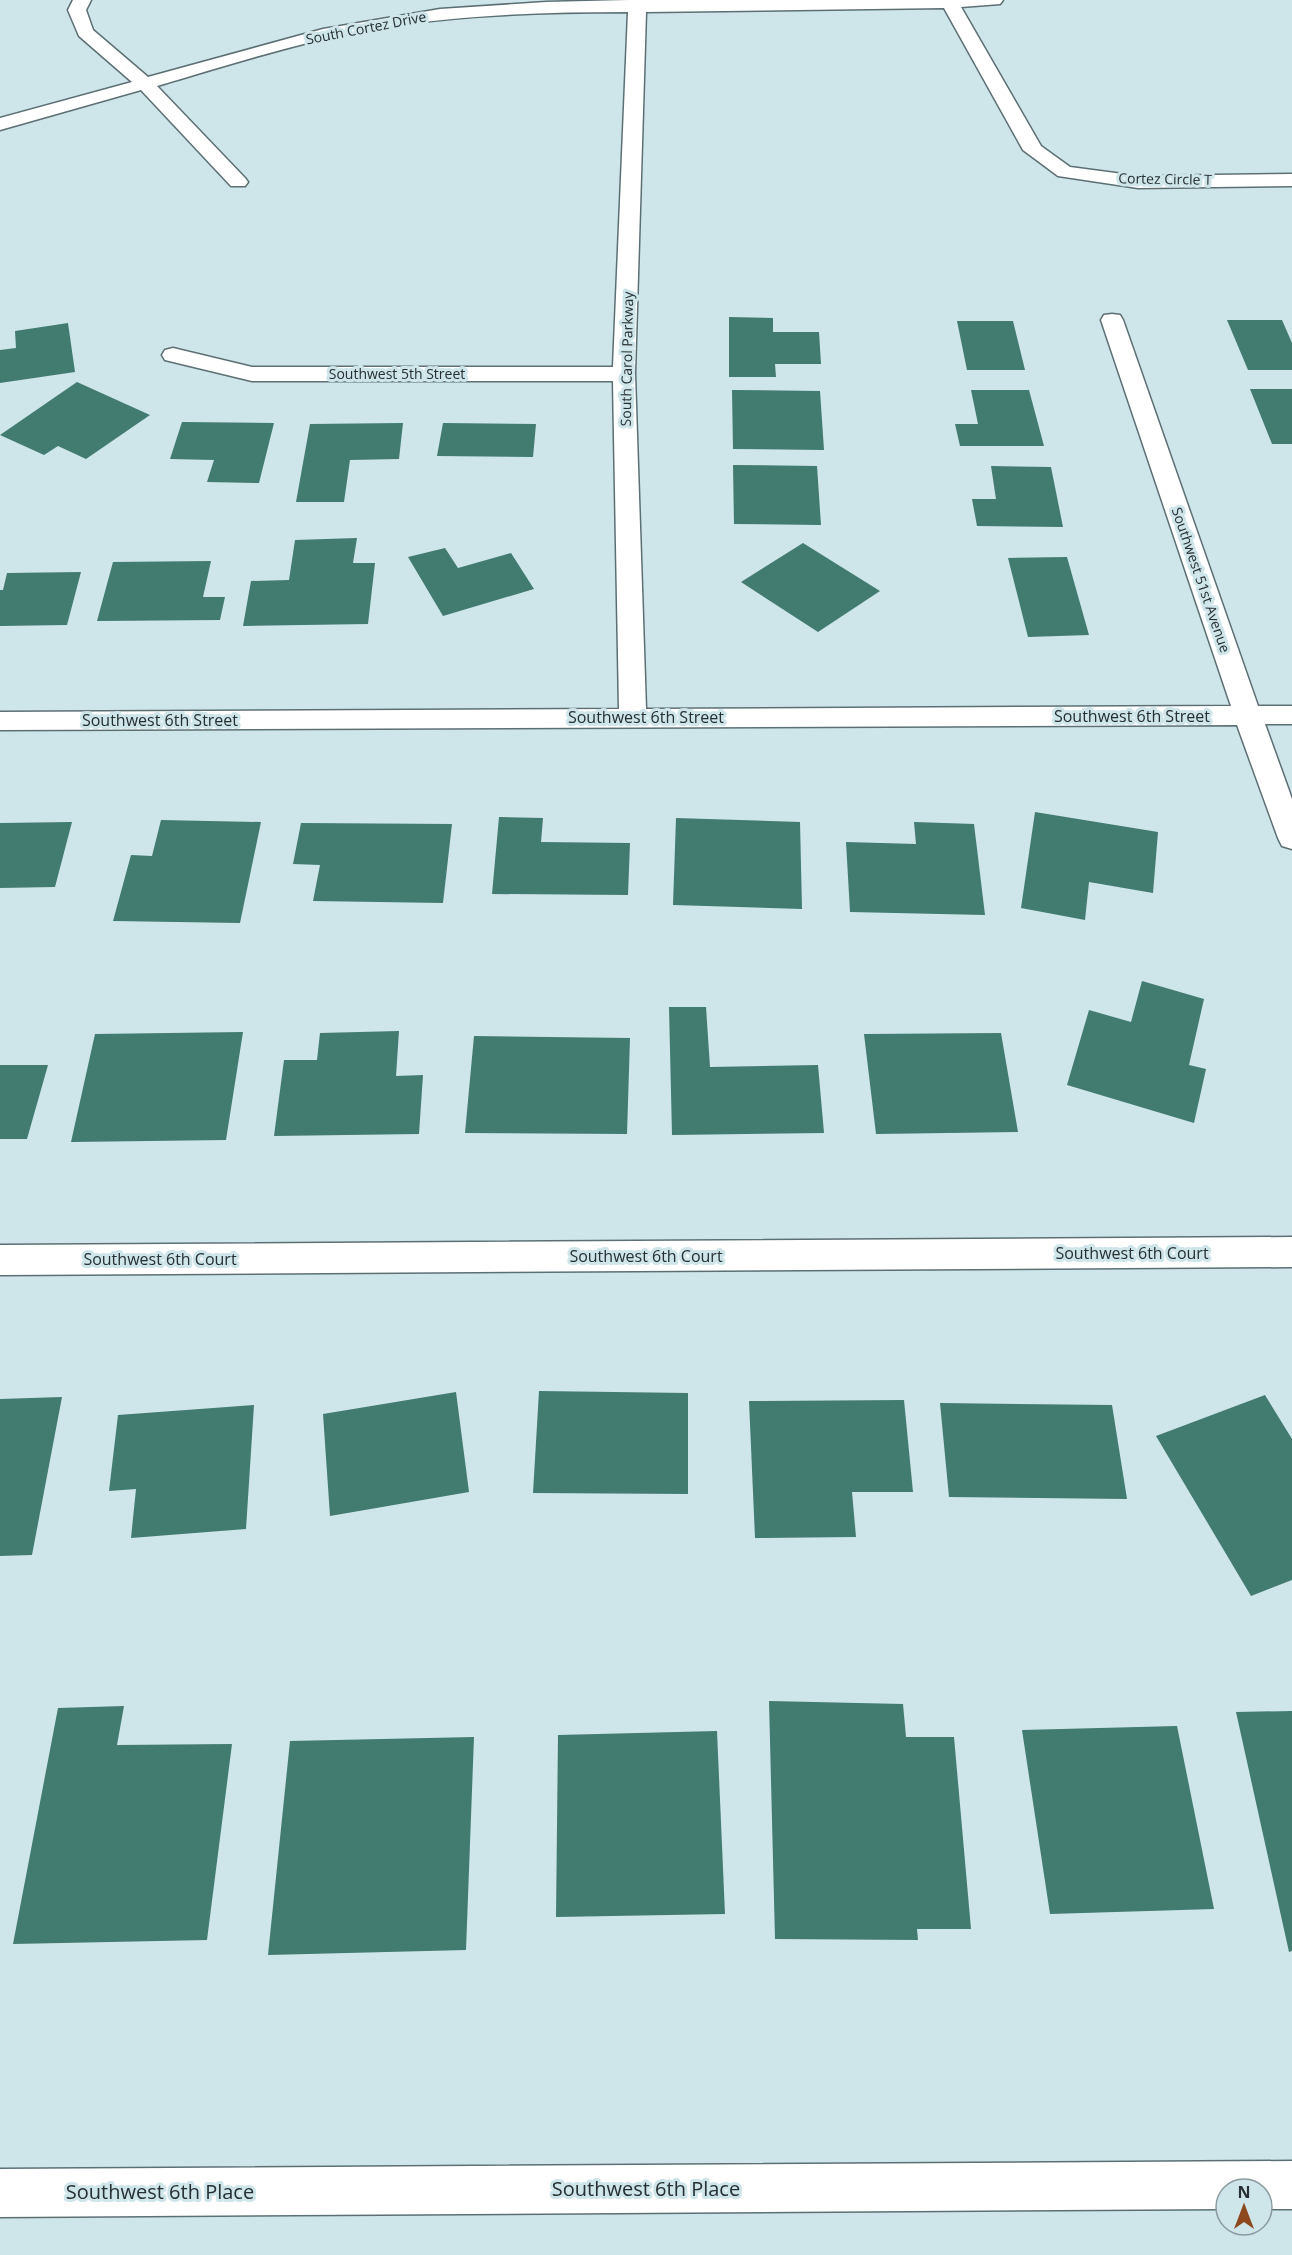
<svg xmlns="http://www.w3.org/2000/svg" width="1292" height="2255" font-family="'Open Sans',sans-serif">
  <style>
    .building { fill: #427b70 }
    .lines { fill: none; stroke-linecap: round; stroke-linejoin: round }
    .minor-casing { stroke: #5c7074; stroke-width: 3 }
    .minor { fill: #fff; fill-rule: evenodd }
    .labels { text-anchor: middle; stroke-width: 6; stroke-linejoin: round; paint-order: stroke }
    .far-street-label { font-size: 14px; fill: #262f31; stroke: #cee5ea }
    .street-label { font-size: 16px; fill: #262f31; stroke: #cee5ea }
    .near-street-label { font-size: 20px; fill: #262f31; stroke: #cee5ea }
  </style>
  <rect width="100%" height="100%" fill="#cee5ea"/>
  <path class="building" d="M729,317L773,318V332H819L821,364H775L776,377H729Z
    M1227,320H1282L1292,343V370H1248Z
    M957,321H1013L1025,370H967Z
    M68,323L75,372L0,383V350L16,348L15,331Z
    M77,382L150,415L86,459L58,446L44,455L0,435Z
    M1250,389H1292V444H1272Z
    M732,390L820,391L824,450L733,449Z
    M971,390H1029L1044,446H960L955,424H978Z
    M182,422L274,423L259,483L207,482L214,460L170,459Z
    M403,423L399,459L350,460L344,502H296L310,424Z
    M443,423L536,424L533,457L437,456Z
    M733,465L817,466L821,525L734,524Z
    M991,466L1051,467L1063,527L977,526L972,499H996Z
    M357,538L353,563H375L368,624L243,626L251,581L289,580L295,540Z
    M803,543L880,591L818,632L741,582Z
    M445,548L458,568L511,553L534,589L443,616L408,557Z
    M1067,557L1089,635L1028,637L1008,558Z
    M211,561L203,597H225L220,620L97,621L113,562Z
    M81,572L67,625L0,626V590H3L7,573Z
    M1035,812L1158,832L1153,893L1089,882L1085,920L1021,908Z
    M499,817L543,818L541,842L630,843L628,895L492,894Z
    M676,818L800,822L802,909L673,905Z
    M161,820L261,822L240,923L113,921L131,855L152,856Z
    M72,822L55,887L0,888V823Z
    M914,822L974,824L985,915L850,912L846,842L916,844Z
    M301,823L452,824L443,903L313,901L320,865L293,864Z
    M1142,981L1204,999L1189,1065L1206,1069L1194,1123L1067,1085L1089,1010L1131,1022Z
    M669,1007H706L710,1067L818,1065L824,1133L672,1135Z
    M399,1031L396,1076L423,1075L419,1134L274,1136L284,1060H317L320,1033Z
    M243,1032L226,1140L71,1142L95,1034Z
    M1001,1033L1018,1132L876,1134L864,1034Z
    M474,1036L630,1038L627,1134L465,1133Z
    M0,1065H48L27,1139H0Z
    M539,1391L688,1393V1494L533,1493Z
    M456,1392L469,1492L330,1516L323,1414Z
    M1265,1395L1292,1439V1580L1251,1596L1156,1436Z
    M62,1397L32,1555L0,1556V1399Z
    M904,1400L913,1492H852L856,1537L755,1538L749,1401Z
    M940,1403L1112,1405L1127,1499L949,1497Z
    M254,1405L246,1529L131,1538L136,1489L109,1491L118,1415Z
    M769,1701L903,1704L906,1737H954L971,1929H917L918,1940L775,1939Z
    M124,1706L117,1745L232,1744L207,1940L13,1944L58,1708Z
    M1292,1711V1951L1289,1952L1236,1712Z
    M1177,1726L1214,1909L1050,1914L1022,1730Z
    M717,1731L725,1914L556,1917L558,1735Z
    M474,1737L466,1950L268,1955L290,1741Z"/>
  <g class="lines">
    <defs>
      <path id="minor" d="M73,0H91L86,10L93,30L148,77L323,29L440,9L546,2L628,0H1003L1000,4L961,7L1041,146L1070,167L1138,176L1292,174V186L1138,188L1058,176L1023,150L944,8L646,12L635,374L646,709L1231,706L1101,320L1104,315L1112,314L1120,315L1123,320L1258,706H1292V724H1265L1292,799V849L1282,846L1278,838L1237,725L0,730V712L619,709L613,381H252L165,360L162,355L165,350L173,348L252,367H613L628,12C526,12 424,16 324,39C268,52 212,70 157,86L245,178L248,182L245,186H231L141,90L0,130V118L132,82L79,36L68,10Z
        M1292,1237V1267L0,1275V1245Z
        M1292,2161V2209H1262V2189H1226V2209L0,2217V2169Z"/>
    </defs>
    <use href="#minor" class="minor-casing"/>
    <use href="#minor" class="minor"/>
  </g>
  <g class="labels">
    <g class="far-street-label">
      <text transform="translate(366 28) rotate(-11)" y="5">South Cortez Drive</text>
      <text transform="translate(1165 179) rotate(1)" y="5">Cortez Circle T</text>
      <text transform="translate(627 359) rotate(-89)" y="5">South Carol Parkway</text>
      <text x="397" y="379">Southwest 5th Street</text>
      <text transform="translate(1201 580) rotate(71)" y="5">Southwest 51st Avenue</text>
    </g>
    <g class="street-label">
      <text x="1132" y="722">Southwest 6th Street</text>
      <text x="646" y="723">Southwest 6th Street</text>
      <text x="160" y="726">Southwest 6th Street</text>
      <text x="1132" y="1259">Southwest 6th Court</text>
      <text x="646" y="1262">Southwest 6th Court</text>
      <text x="160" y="1265">Southwest 6th Court</text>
    </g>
    <g class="near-street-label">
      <text x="646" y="2196">Southwest 6th Place</text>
      <text x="160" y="2199">Southwest 6th Place</text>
    </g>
  </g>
  <g transform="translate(1244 2207)"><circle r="28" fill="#cee5ea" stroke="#8b9ca0" stroke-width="1.5"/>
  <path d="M0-4.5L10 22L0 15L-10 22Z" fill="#8d481e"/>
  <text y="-9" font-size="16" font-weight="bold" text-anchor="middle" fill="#262f31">N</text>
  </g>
</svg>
